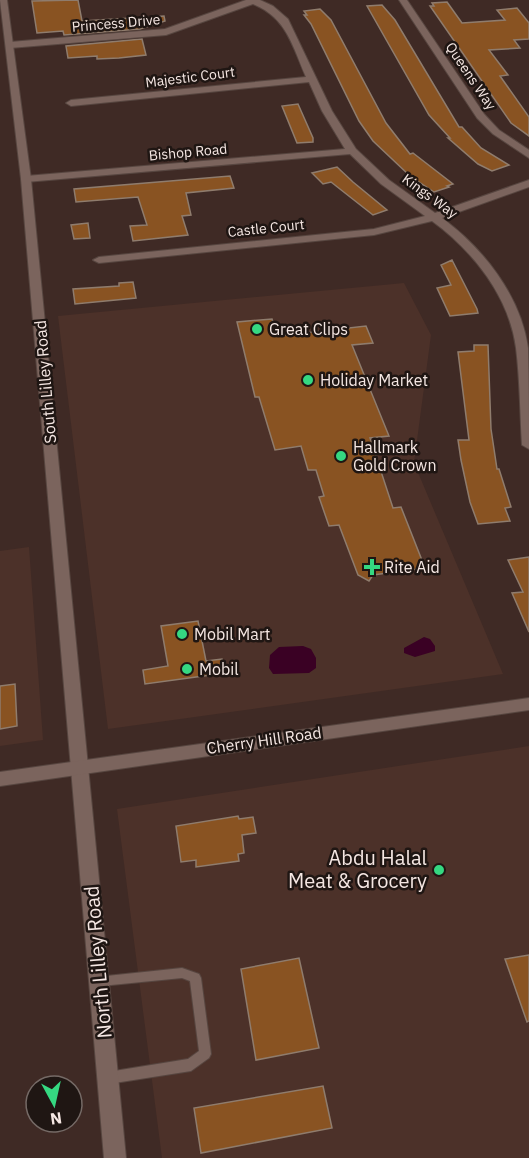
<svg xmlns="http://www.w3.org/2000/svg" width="529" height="1158" font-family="'IBM Plex Sans',sans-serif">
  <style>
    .built { fill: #4c3129 }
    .water { fill: #3a0124 }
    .building { fill: #895322; stroke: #8f7c6d; stroke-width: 1.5 }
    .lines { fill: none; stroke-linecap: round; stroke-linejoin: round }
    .service-casing { stroke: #574640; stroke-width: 2 }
    .minor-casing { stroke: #574640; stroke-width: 2 }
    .tertiary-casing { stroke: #574640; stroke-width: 2 }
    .secondary-casing { stroke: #574640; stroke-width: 2 }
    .service { fill: #7b645d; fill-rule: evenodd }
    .minor { fill: #7b645d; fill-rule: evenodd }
    .tertiary { fill: #7b645d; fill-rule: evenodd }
    .secondary { fill: #7b645d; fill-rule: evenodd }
    .poi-dot { fill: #35d881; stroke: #1f1613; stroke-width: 2 }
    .labels { text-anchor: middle; stroke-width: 5; stroke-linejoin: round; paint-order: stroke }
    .far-street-label { font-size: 14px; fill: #f5e7e3; stroke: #1f1613 }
    .poi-label { font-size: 16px; fill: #f5e7e3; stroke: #1f1613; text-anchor: start }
    .street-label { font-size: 16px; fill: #f5e7e3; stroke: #1f1613 }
    .near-poi-label { font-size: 20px; fill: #f5e7e3; stroke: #1f1613; text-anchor: end }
    .near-street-label { font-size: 20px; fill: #f5e7e3; stroke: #1f1613 }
  </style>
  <rect width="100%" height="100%" fill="#3f2a25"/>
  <path class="built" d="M404,283L431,335L414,463L503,674L108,729L58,316Z
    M29,547L43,740L0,746V551Z
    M529,746V1158H162L117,809Z"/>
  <path class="water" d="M424,637L430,639L435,646V651L415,657L404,653V648Z
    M303,646L311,649L316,658V668L309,673L273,674L269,668L270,655L279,647Z"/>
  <path class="building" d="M78,0L82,21L164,16L165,21L140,29L64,35L63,31L37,33L32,1Z
    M447,2L462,23L505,20L497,10L517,8L529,23V39L514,40L520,48L489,50L508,75L500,76L529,117V136L511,123L430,6H434L432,3Z
    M382,5L395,20L459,127H462L481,148L509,165L492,171L478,164L448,138H450L429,115L367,6Z
    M320,9L331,20L386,123L410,154L413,153L453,184L447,186L449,187L434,192L410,176L373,141L359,121L311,24L304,15H307L304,11Z
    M142,39L146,55L119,58L97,59V56L68,58L66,46Z
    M298,104L313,138V142L297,143L282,106Z
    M337,167L353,182L387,210L373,215L331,182L323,184L312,173Z
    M230,176L234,188L186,193L191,215L182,216L188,235L133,241L130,226L147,225L138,197L76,202L74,189Z
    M88,223L90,238L74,239L71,225Z
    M452,260L477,309L478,313L450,316L437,288L451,285L441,265Z
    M133,282L136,298L75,304L73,289L119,286V283Z
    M272,319L278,336L366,326L373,343L352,345L389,436L370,438L393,508L401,507L425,568L373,575L369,581L358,575L339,525L329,526L319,497L324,496L316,470H308L301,446L275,450L259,397H255L237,322Z
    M474,345H488L491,429L497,469H499L511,507L505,508L510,521L478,524L470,502L461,460L458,440H469L458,352L474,351Z
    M529,557V632L512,593L523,592L508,560Z
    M198,621L206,661L222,659L225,673L145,684L143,670L168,666L161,626Z
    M15,684L17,726L0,729V686Z
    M238,816L239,819L253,817L256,833L242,835L244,853L238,854L239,861L196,867V860L181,862L176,826Z
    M529,955V1021L527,1022L505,959Z
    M299,958L319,1048L256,1060L241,969Z
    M323,1086L332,1128L201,1153L194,1108Z"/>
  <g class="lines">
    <defs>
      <path id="service" d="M182,968L199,974L201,978L211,1054L209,1058L191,1071L108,1084L104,1082L102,1078L104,1074L108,1072L188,1059L199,1051L190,981L182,978L101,986L97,985L95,981L97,977Z"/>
      <path id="minor" d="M246,0H260L273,6L288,19L332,111L356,149L389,180L435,213L529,180V187L442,218C483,248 521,296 528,348C529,381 529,416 529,449L522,445C520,413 520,380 516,348C509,296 473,251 432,221L374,235L99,263L93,260L99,257L374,229L425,216L381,184L350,154L26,182L21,179L26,176L345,149L322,111L309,82L71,106L66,103L71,100L306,77C292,45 287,18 253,4L166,35L10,48L6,45L10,42L165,29Z
        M399,0H407L484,114L499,130L529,150V158L493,134L477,118Z"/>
      <path id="tertiary" d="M0,0H7L31,179L126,1158H104L21,179Z"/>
      <path id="secondary" d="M529,698V710L0,786V772Z"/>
    </defs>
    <use href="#service" class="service-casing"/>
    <use href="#minor" class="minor-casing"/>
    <use href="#tertiary" class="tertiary-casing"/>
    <use href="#secondary" class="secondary-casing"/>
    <use href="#service" class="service"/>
    <use href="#minor" class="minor"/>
    <use href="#tertiary" class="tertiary"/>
    <use href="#secondary" class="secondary"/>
  </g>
  <g class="poi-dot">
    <circle cx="257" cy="329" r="6"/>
    <circle cx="308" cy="380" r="6"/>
    <circle cx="341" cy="456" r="6"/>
    <path d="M369 558h6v6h6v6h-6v6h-6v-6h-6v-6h6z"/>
    <circle cx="182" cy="634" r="6"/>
    <circle cx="187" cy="669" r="6"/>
    <circle cx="439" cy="870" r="6"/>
  </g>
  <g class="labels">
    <g class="far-street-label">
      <text transform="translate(116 23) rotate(-5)" y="5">Princess Drive</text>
      <text transform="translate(471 76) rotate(56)" y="5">Queens Way</text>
      <text transform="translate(190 77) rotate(-7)" y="5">Majestic Court</text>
      <text transform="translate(188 152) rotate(-5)" y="5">Bishop Road</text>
      <text transform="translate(430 196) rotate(36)" y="5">Kings Way</text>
      <text transform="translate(266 228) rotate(-6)" y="5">Castle Court</text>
    </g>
    <g class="poi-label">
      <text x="269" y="335">Great Clips</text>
      <text x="320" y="386">Holiday Market</text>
      <text x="353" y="453">Hallmark<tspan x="353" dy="18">Gold Crown</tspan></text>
      <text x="384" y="573">Rite Aid</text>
      <text x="194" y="640">Mobil Mart</text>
      <text x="199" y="675">Mobil</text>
    </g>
    <g class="street-label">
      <text transform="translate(45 382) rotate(-95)" y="6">South Lilley Road</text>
      <text transform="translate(264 740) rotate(-8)" y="6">Cherry Hill Road</text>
    </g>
    <g class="near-poi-label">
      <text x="427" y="865">Abdu Halal<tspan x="427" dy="23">Meat &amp; Grocery</tspan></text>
    </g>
    <g class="near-street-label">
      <text transform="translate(98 962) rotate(-95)" y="7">North Lilley Road</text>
    </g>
  </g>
  <g transform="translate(54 1104) rotate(172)"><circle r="28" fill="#1f1613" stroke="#756a66" stroke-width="1.5"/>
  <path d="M0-4.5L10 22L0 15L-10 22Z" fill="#35d881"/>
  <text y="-9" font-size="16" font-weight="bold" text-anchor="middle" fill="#f5e7e3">N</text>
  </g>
</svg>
